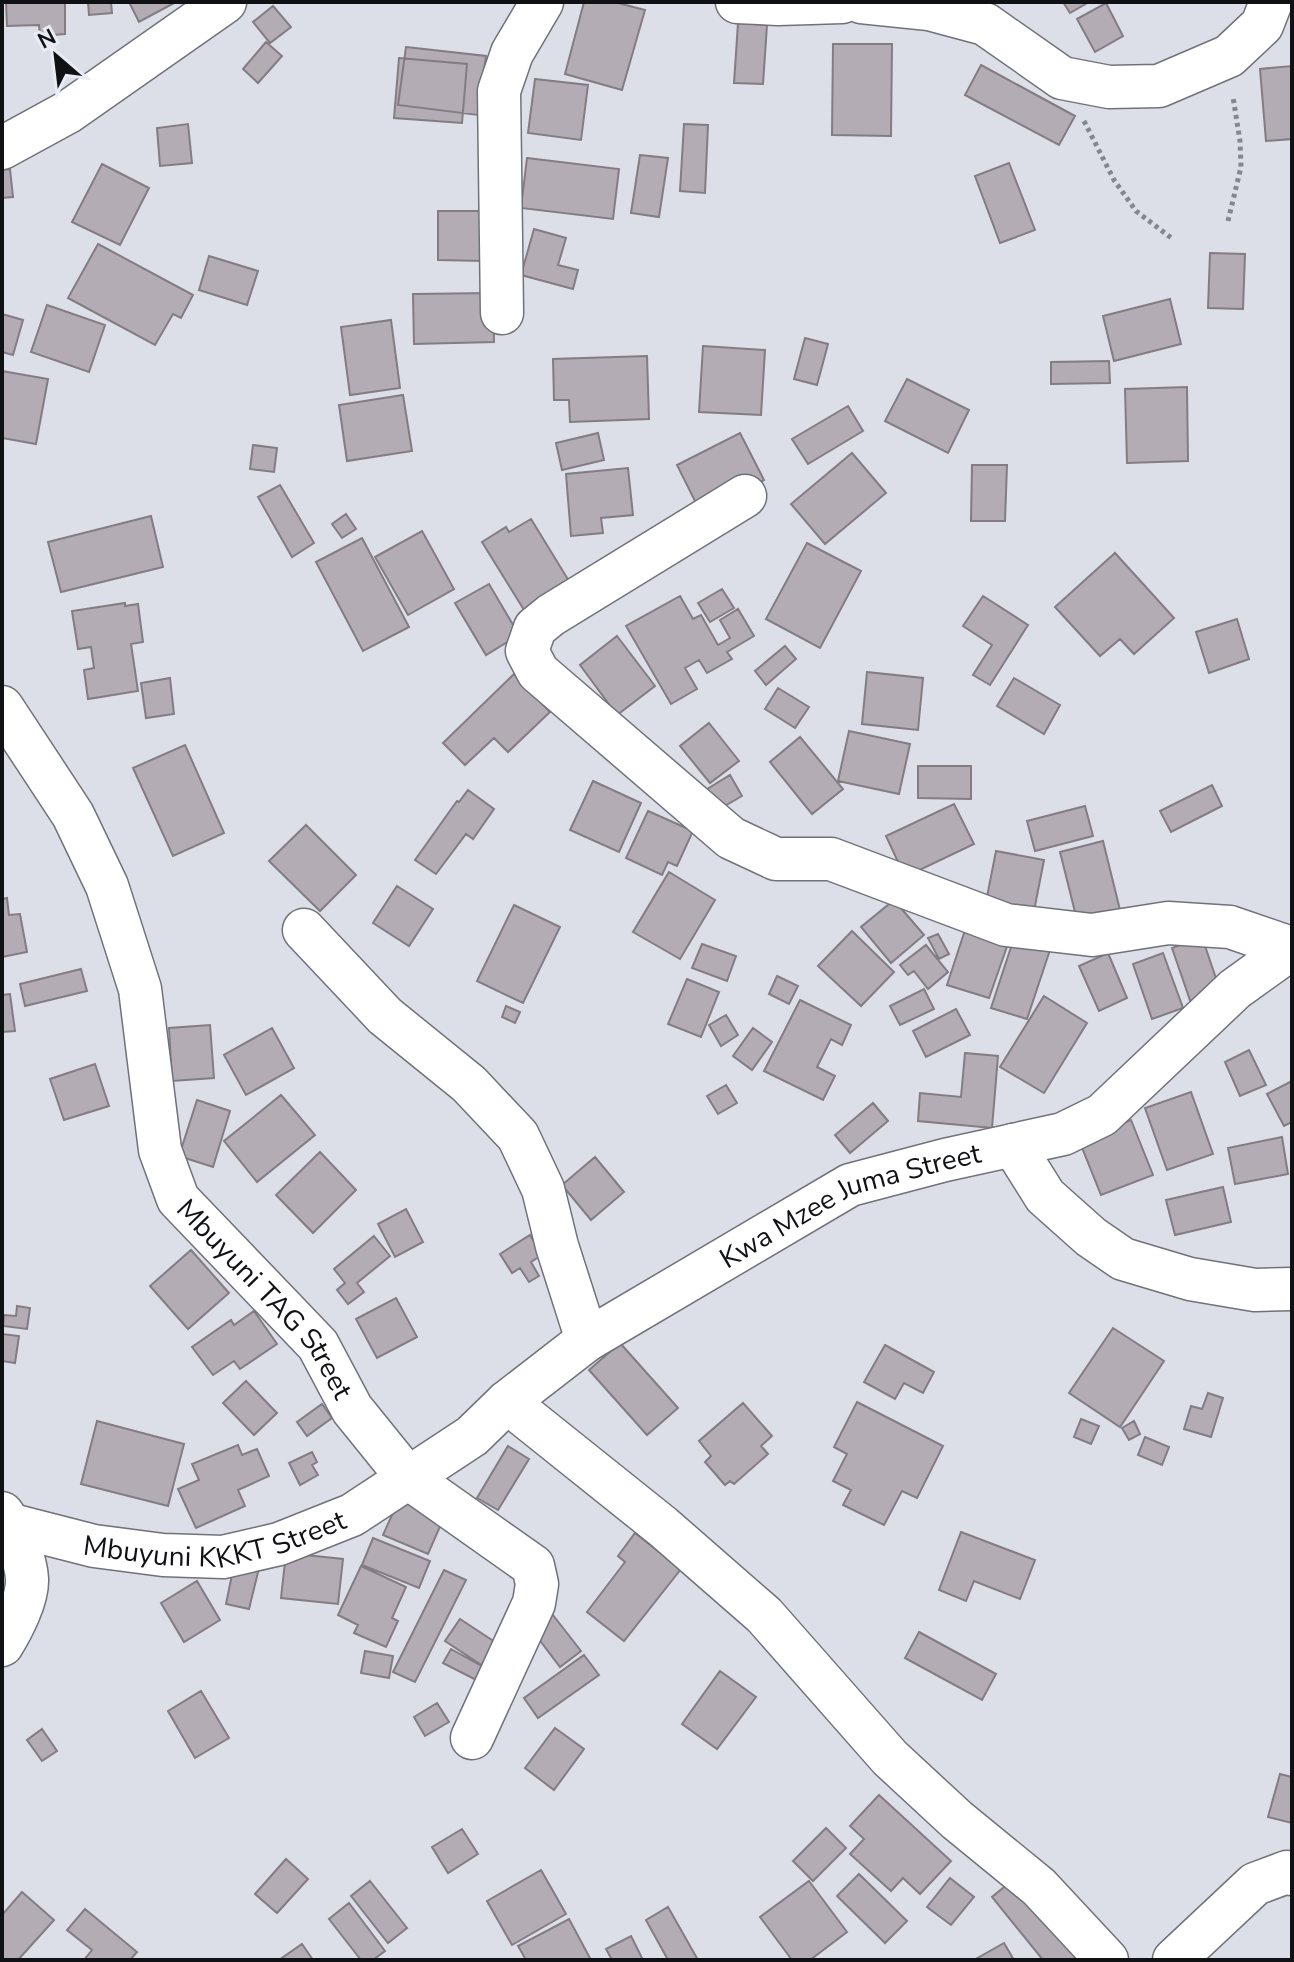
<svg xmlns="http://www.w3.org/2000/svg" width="1294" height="1962" font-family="'Nunito Sans',sans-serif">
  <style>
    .building { fill: #b4acb4; stroke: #837c83; stroke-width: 2 }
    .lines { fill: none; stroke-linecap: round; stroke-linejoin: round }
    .minor-casing { stroke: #70727b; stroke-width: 45 }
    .path { stroke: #85878e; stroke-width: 5; stroke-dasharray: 4 4; stroke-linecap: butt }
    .minor { stroke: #fff; stroke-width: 42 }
    .labels { text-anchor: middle; stroke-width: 6; stroke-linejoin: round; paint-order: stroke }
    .street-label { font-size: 28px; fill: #101114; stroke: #e9ebf5 }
  </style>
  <rect width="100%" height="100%" fill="#dcdee8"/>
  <path class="building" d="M6,2H65V34L40,36L39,25L7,26Z
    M88,2H111L112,13L89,15Z
    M129,2H176L139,22Z
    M584,2H614L645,10L622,90L565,74Z
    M1063,2H1089L1070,13Z
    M1106,3L1123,36L1095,52L1077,19Z
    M273,6L291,27L270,43L253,22Z
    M738,23L767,25L763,84L734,83Z
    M266,42L282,56L258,83L243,69Z
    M833,44H892L891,136L832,135Z
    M406,47L486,56L478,115L398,105Z
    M399,58L467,64L462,123L394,118Z
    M981,65L1075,116L1059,145L965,95Z
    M1292,66V139L1266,141L1260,69Z
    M535,79L588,85L581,140L528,133Z
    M188,124L192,163L160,166L157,128Z
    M684,124L708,125L705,193L680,191Z
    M640,155L668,158L659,217L631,213Z
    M527,158L619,169L613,219L521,208Z
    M1009,163L1035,230L1000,243L975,176Z
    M102,164L149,188L120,245L72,222Z
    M10,169L13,197L2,198V170Z
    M438,211H486L485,261L438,260Z
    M534,229L566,238L558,265L578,270L573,289L521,275Z
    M98,244L193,295L181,318L173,314L155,345L68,298Z
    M1210,253L1245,254L1243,309L1208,308Z
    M209,256L258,271L247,305L199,290Z
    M493,293L494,342L414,344L413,294Z
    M1170,299L1181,344L1114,361L1103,316Z
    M47,305L105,325L89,372L31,352Z
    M2,314L23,320L13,355L2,352Z
    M391,320L400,388L350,395L341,327Z
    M805,338L828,344L817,385L794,379Z
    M703,346L765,350L761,415L699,412Z
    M647,356L649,419L570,422L569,400H554L553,359Z
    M1109,361L1110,383L1051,384V362Z
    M2,371L48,379L36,444L2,438Z
    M907,379L969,410L948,453L885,421Z
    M1187,387L1188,461L1127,463L1125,389Z
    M403,395L412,451L347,461L339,405Z
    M848,406L863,431L808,464L792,439Z
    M598,433L604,460L562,470L556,443Z
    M740,433L764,480L701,513L677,465Z
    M253,445L277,448L274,472L250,469Z
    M852,453L886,493L825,544L791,504Z
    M972,465H1007L1005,521H971Z
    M628,468L633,515L601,518L603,533L571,536L566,474Z
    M280,485L314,543L292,557L258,497Z
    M346,514L356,529L342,538L332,524Z
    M151,516L163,567L61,592L48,542Z
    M531,519L569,581L529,618L482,542L506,527L509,532Z
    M422,531L454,589L408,615L375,557Z
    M362,538L409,627L363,651L316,562Z
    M807,543L861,571L820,648L766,619Z
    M1115,553L1174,618L1134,654L1120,639L1100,656L1055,607Z
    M489,584L519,635L486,655L455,603Z
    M722,589L734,608L710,622L698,603Z
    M680,596L693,619L701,615L718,645L730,638L720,620L738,609L754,636L727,652L732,659L707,673L699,660L685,668L697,689L671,704L626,626Z
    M983,596L1028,625L990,685L973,675L992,645L963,626Z
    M125,603V606L138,604L143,642L131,644L138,691L88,699L84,670L94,668L91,647L78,649L72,611Z
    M1237,619L1249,659L1209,673L1196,632Z
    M617,636L655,686L617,715L580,665Z
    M785,646L796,659L766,685L755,671Z
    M867,672L923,678L918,730L862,724Z
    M514,674L550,712L508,752L494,738L465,765L443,743Z
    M170,678L174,714L146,718L141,683Z
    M1014,678L1060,705L1044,734L997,706Z
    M778,688L809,707L795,728L765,709Z
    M709,723L739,761L710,783L680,746Z
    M849,731L910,744L899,794L838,781Z
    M800,737L843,789L812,814L770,762Z
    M185,745L224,833L173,856L133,768Z
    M918,766H971V799L918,798Z
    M730,775L742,796L716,811L704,791Z
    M593,781L641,803L619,852L570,830Z
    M1212,785L1222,806L1171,832L1160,811Z
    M468,790L494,809L473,839L466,834L436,874L415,860L457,801L459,802Z
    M954,804L974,844L905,877L886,836Z
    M1085,806L1093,836L1035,851L1027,821Z
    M648,811L693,831L677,866L668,862L662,875L626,858Z
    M306,825L356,875L320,911L269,861Z
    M1103,841L1122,918L1079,928L1060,852Z
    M996,851L1044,860L1033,916L985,907Z
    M669,872L715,900L680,959L633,932Z
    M397,886L433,909L409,946L373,923Z
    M7,898L9,915L20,914L27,952L2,957V899Z
    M894,900L924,935L891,963L861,927Z
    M514,905L560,927L523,1003L477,981Z
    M968,921L1011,935L989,998L947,985Z
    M852,931L894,972L861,1006L818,966Z
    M938,934L949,954L939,959L928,938Z
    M1202,937L1222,996L1192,1006L1172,948Z
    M1014,938L1050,950L1027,1019L991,1008Z
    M702,944L736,956L727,981L692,968Z
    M926,945L948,972L928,989L914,971L908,975L900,965Z
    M1108,953L1127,998L1099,1011L1079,966Z
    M1163,953L1183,1008L1152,1019L1133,964Z
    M81,969L87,991L25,1006L20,984Z
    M777,976L798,986L789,1004L769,994Z
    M687,979L719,992L701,1037L668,1024Z
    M924,989L934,1009L900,1025L890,1006Z
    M10,994L15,1031L2,1032V995Z
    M1044,996L1087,1023L1044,1093L1000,1067Z
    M800,1000L851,1025L842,1045L831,1039L817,1067L835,1076L823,1100L764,1071Z
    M506,1006L520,1012L515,1023L502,1017Z
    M956,1009L970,1035L926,1057L913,1031Z
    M726,1015L738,1035L721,1046L709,1025Z
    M210,1025L214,1078L172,1081L169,1028Z
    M272,1028L294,1068L246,1095L224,1055Z
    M753,1028L772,1042L752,1070L733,1056Z
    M1249,1050L1266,1085L1240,1096L1225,1062Z
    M965,1053L998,1056L992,1128L918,1121L920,1093L961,1097Z
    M95,1064L109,1106L64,1120L50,1079Z
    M1292,1081V1122L1284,1126L1267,1094Z
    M726,1085L737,1103L718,1114L707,1096Z
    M1191,1092L1213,1154L1167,1170L1145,1108Z
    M281,1095L315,1135L257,1182L224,1141Z
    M197,1100L230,1111L213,1167L179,1156Z
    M873,1103L888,1121L850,1153L835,1135Z
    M1131,1120L1153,1175L1101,1195L1079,1140Z
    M1282,1137L1288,1174L1235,1184L1228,1148Z
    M320,1152L356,1190L313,1233L276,1195Z
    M595,1157L624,1192L591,1220L562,1185Z
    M1223,1187L1231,1222L1175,1235L1166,1200Z
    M406,1209L423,1242L395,1257L378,1224Z
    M530,1235L542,1255L531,1262L539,1276L529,1282L520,1268L512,1273L500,1254Z
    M374,1236L390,1256L357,1283L364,1292L348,1304L337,1290L345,1283L334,1269Z
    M191,1250L229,1293L188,1329L150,1286Z
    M396,1298L417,1337L377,1358L356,1319Z
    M17,1306L30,1308L27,1329L3,1326L4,1315L16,1316Z
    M254,1311L277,1344L240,1369L234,1361L213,1375L192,1347L231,1320L234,1325Z
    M1113,1328L1164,1361L1120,1427L1069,1393Z
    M2,1334L19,1336L15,1363L2,1361Z
    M620,1343L678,1408L647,1435L589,1370Z
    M885,1345L934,1372L923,1393L904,1383L895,1399L864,1382Z
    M246,1381L277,1413L254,1435L223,1403Z
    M1208,1393L1223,1398L1211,1437L1184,1429L1191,1406L1202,1409Z
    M857,1402L943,1446L917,1498L902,1491L884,1525L843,1505L851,1490L833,1481L847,1454L834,1447Z
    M743,1403L772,1436L761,1446L768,1454L734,1484L730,1481L725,1485L705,1462L711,1456L699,1441Z
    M322,1404L332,1418L307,1436L297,1422Z
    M1081,1419L1099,1426L1091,1444L1074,1437Z
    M97,1421L184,1444L168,1506L81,1484Z
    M1134,1421L1140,1434L1129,1440L1122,1428Z
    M1145,1437L1169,1447L1162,1465L1138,1455Z
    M238,1445L242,1455L257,1449L269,1476L238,1490L245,1506L196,1528L178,1489L199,1480L192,1464Z
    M508,1446L529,1459L498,1510L477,1498Z
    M312,1452L317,1462L312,1465L318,1475L300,1485L289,1463Z
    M401,1495L445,1515L428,1554L383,1535Z
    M961,1532L1035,1560L1020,1599L974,1581L966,1601L939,1590Z
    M635,1533L681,1569L624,1641L587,1612L625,1562L618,1556Z
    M373,1538L430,1561L419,1588L362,1565Z
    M286,1553L343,1559L338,1604L281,1598Z
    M236,1555L261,1560L249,1609L226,1604Z
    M361,1566L406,1587L392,1618L398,1621L386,1647L354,1633L358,1625L338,1615Z
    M444,1570L466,1580L415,1682L393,1672Z
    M197,1581L220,1620L184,1642L161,1603Z
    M549,1610L581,1651L560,1667L529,1626Z
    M460,1619L501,1646L486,1668L445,1641Z
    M919,1632L996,1674L982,1700L905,1658Z
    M451,1649L485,1668L478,1681L443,1663Z
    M365,1651L393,1656L389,1678L361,1673Z
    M584,1655L599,1675L538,1718L524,1698Z
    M720,1671L756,1697L717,1749L682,1724Z
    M201,1691L229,1738L195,1758L168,1711Z
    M437,1703L449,1722L425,1736L414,1717Z
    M555,1728L584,1749L554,1790L525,1768Z
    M42,1729L57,1751L42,1761L27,1740Z
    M1280,1774L1292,1777V1823L1268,1817Z
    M879,1795L951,1861L920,1894L903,1878L891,1891L850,1854L864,1839L850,1826Z
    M826,1828L846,1848L813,1881L793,1861Z
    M462,1829L478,1854L448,1873L432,1847Z
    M286,1859L308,1879L277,1913L255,1894Z
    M541,1870L566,1914L512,1945L487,1901Z
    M859,1874L907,1921L885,1943L837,1896Z
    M950,1878L974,1897L951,1925L927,1907Z
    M1014,1879L1081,1960H1043L992,1897Z
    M370,1881L407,1928L388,1943L351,1896Z
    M809,1881L847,1932L810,1960H792L760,1917Z
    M22,1892L54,1920L18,1960H2V1915Z
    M349,1903L385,1951L373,1960H361L329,1919Z
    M668,1907L698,1960H668L646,1920Z
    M85,1909L137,1952L130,1960H84L92,1950L67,1930Z
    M569,1919L591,1960H526L518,1946Z
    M631,1936L643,1960H612L606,1949Z
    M1004,1943L1014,1960H974Z
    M302,1944L313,1960H279Z"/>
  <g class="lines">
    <defs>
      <g id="minor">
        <path d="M737,2L778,4L842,2"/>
        <path d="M861,2L929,9L985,24L1062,78L1109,87L1159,86L1229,56L1262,25L1271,2"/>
        <path d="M2,148L68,112L225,2"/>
        <path d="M502,313L499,91L512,53L542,2"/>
        <path d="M745,496L551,615L535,628L527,651L538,672L731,838L776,859H831L1006,925L1092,935L1168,923L1230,927L1291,948"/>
        <path id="s1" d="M2,707L73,815L107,886L140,989L160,1150L178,1199L318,1345L352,1409L407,1477L533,1566L537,1584L534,1603L472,1738"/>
        <path d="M304,930L385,1016L469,1084L518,1136L543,1189L557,1246L587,1340"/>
        <path d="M1013,1145L1045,1196L1091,1237L1123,1259L1190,1279L1255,1290L1292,1289"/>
        <path d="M507,1402L662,1526L764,1615L890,1758L957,1820L1039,1887L1107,1960"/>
        <path d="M2,1513C13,1527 26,1560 27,1579C28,1599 12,1629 2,1645"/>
        <path id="s2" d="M12,1525L94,1546L163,1555L223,1557L279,1544L352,1515L472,1436L507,1402L587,1340L850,1185L945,1160L1063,1134L1102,1115L1235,989L1292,948"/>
        <path d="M1174,1960L1255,1884L1287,1872L1292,1874"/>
      </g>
    </defs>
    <use href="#minor" class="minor-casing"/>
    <path class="path" d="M1084,121L1114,180L1136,211L1174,240
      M1228,221L1241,167L1240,141L1233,97"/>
    <use href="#minor" class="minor"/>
  </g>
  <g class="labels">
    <g class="street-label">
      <text dy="10" stroke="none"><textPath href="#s2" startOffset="942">Kwa Mzee Juma Street</textPath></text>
      <text dy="10" stroke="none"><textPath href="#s1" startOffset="664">Mbuyuni TAG Street</textPath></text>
      <text dy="10" stroke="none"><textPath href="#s2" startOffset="208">Mbuyuni KKKT Street</textPath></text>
    </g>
  </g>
  <rect width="1294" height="1962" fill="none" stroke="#101114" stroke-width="8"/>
  <g transform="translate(56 56) rotate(332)" stroke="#e9ebf5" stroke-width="6" paint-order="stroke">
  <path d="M0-6L14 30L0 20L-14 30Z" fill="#101114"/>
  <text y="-12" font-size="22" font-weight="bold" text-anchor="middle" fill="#101114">N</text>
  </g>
</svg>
